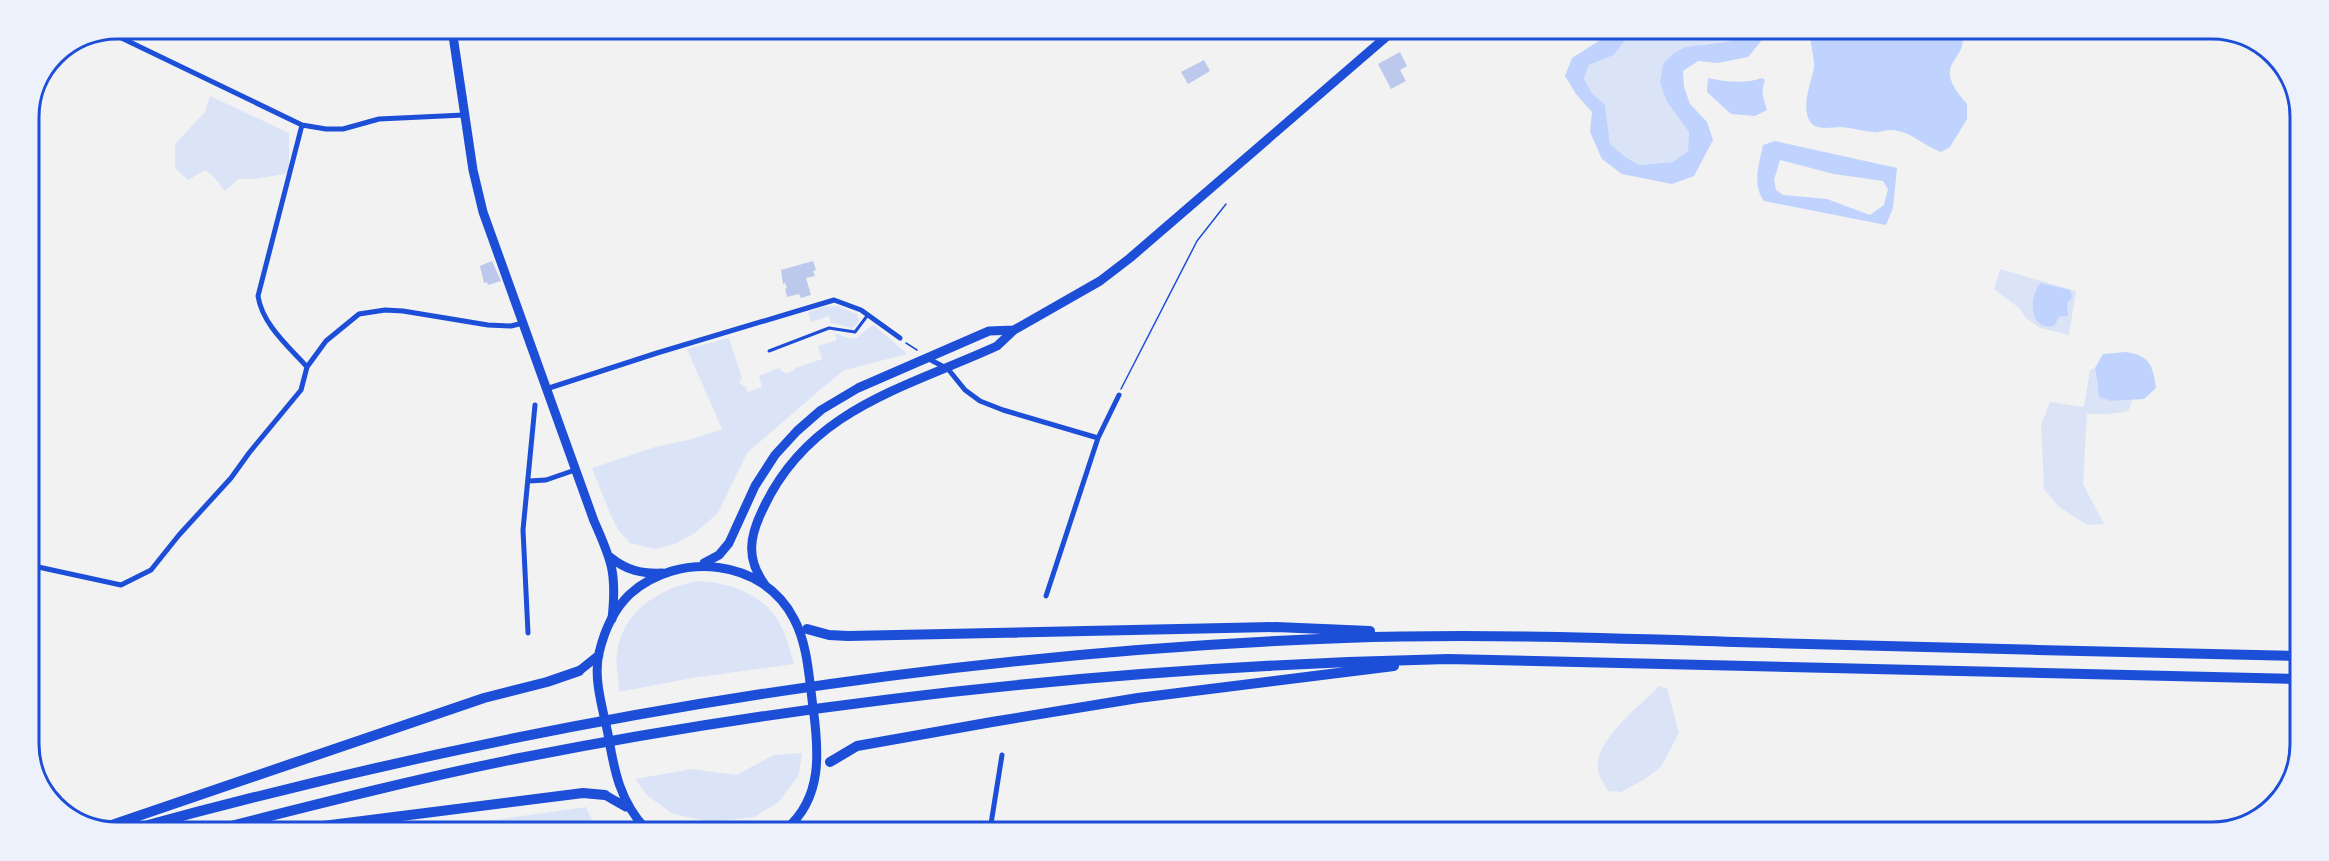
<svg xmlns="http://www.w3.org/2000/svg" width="2329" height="861" font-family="'DM Sans',sans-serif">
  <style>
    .green { fill: #dbe4f7 }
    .water { fill: #bfd3fe; fill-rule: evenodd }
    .building { fill: #bdc9ec }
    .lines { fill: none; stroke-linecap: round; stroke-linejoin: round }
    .path { stroke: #1d4ed8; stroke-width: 1.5 }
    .service { stroke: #1d4ed8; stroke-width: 3 }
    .minor { stroke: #1d4ed8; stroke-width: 5 }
    .primary { stroke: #1d4ed8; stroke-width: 9 }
    .trunk { stroke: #1d4ed8; stroke-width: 9 }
    .motorway { stroke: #1d4ed8; stroke-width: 10 }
    .rim { fill: none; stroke: #1d4ed8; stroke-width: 3 }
  </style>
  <rect width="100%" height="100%" fill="#f2f2f2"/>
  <path class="green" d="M1631,32H1744L1743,37L1726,42L1705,44L1663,64L1660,83L1667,102L1689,132L1688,151L1673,162L1639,165L1624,156L1610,144L1605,105L1592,93L1584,77L1589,65L1614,55Z
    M210,96L289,133V173L256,179H238L225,191L213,176L205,170L188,180L175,168V144L205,112Z
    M2000,269L2076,291L2069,335L2040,328L2026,318L2019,308L1994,289Z
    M838,306L857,314L859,321L853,328L831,323L829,316L811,322L808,312L823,307Z
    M874,325L907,354L845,370L822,388L747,453L718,513L695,533L675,544L655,549L630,543L619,531L611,516L592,468L655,447L692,439L722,429L687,349L729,338L742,378L739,383L746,387L747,392L762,387L759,376L779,368L786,374L793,371L795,368L822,359L818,346L837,340L835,333C865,345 853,335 874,325Z
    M2095,368L2097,386L2111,401L2132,400L2129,411L2109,414H2087L2083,484L2104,524L2087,525L2058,506L2044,489L2041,425L2050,402L2084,407L2090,370Z
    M699,581C730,583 764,594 780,624C787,636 790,651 794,664L692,678L619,692C619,679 615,667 617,654C621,612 660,587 699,581Z
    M1659,686L1667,688L1679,733L1661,767L1645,779L1621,792L1608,791C1605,785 1599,777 1598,770C1593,741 1640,706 1659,686Z
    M802,753L799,775L778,803L754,817L711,822L673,814L648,796L635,779L692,769L736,775L774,755Z
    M586,807L596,829L437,828Z"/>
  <path class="water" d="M1613,32H1631L1614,55L1589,65L1584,78L1592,93L1605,105L1610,144L1624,156L1639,165L1673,162L1688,151L1689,132L1667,102L1660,83L1663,64L1673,54L1686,47L1726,42L1742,37L1744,32H1763L1762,40L1748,57L1718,63L1698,61L1683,71L1684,87L1690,104L1707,122L1713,140L1694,176L1672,184L1622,174L1602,159L1590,132L1592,112L1576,94L1565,76L1572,58Z
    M1811,32L1961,33C1971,62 1927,60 1967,104V119L1950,147L1941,152C1924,146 1911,131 1891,130C1885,130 1879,133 1873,132C1862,131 1852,128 1841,127C1828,127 1811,133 1807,114C1804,98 1811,83 1814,68C1815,56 1809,45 1811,32Z
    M1708,78C1726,82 1745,84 1762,78L1765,80C1760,93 1764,98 1767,110L1755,116L1731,114L1707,92Z
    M1775,141L1897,168L1893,208L1886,225L1764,201C1752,185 1759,164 1763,145ZM1780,160L1834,174L1883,181L1888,189L1884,205L1870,215L1827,199L1783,195L1776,190L1774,180Z
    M2041,283L2070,290L2072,298L2067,303L2068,316L2059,317L2054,326C2051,326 2048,327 2044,326C2028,320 2031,292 2041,283Z
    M2126,352C2150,356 2153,365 2156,388L2144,399L2111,401L2099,397L2095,368L2103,354Z"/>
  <path class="building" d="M1400,52L1407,66L1400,70L1406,81L1391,89L1378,64Z
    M1204,60L1210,71L1188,84L1181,72Z
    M492,261L501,281L488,285L487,282L484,283L480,266Z
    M813,261L816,270L813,271L815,276L806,278L811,295L801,298L799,294L787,297L785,289L787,288L785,283L783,284L781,270Z"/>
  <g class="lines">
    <path class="path" d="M906,343L917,350
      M1121,389L1197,241L1226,204"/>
    <path class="service" d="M769,351L829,328L855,332L867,316"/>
    <path class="minor" d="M109,32L302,125L326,129H343L379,119L464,115
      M302,125L258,296C262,324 289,347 307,367
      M927,358L948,369L965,390L980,401L1003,410L1098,438
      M546,389L657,353L834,300L861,310L900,338
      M529,481L546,480L575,470
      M29,565L121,585L151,570L179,535L231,478L249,453L301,390L307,367L326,341L359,314L385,310L403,311L488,325L511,326L523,323
      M1046,596L1098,438L1119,395
      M528,633L523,530L535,405
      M990,830L1002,755"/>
    <path class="primary" d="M452,29L473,170L483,212L594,521C612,561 617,574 612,619
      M610,557C626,570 641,574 662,573"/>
    <path class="trunk" d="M704,563L719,555L729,543L755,486L775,455L797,431L821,410L858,388L989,331L1014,330
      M765,585C746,559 749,537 763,509C809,409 905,388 997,346L1014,330L1100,281L1130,258L1393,31
      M579,671L599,655
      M605,795L626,807
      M646,829C620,802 614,770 608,734C603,709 593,679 599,653C604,632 614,609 630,594C678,551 763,558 794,619C808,645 809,679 813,707C819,751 823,798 786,829"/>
    <path class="motorway" d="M807,629L829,635L848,636L1276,627L1370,631
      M830,762L857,746L992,722L1138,698L1394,666
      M103,828L484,698L547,682L579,671
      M137,828C532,720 936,653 1345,638C1488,633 1629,639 1772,643C1947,648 2121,652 2296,656
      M223,828C321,803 420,778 520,758C826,698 1136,666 1448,659L2296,679
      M307,828L583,793L605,795"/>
  </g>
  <path d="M0 0H2329V861H0ZM117 39H2212A78 78 0 0 1 2290 117V744A78 78 0 0 1 2212 822H117A78 78 0 0 1 39 744V117A78 78 0 0 1 117 39Z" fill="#edf1fc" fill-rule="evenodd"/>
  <path class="rim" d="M117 39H2212A78 78 0 0 1 2290 117V744A78 78 0 0 1 2212 822H117A78 78 0 0 1 39 744V117A78 78 0 0 1 117 39Z"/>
</svg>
